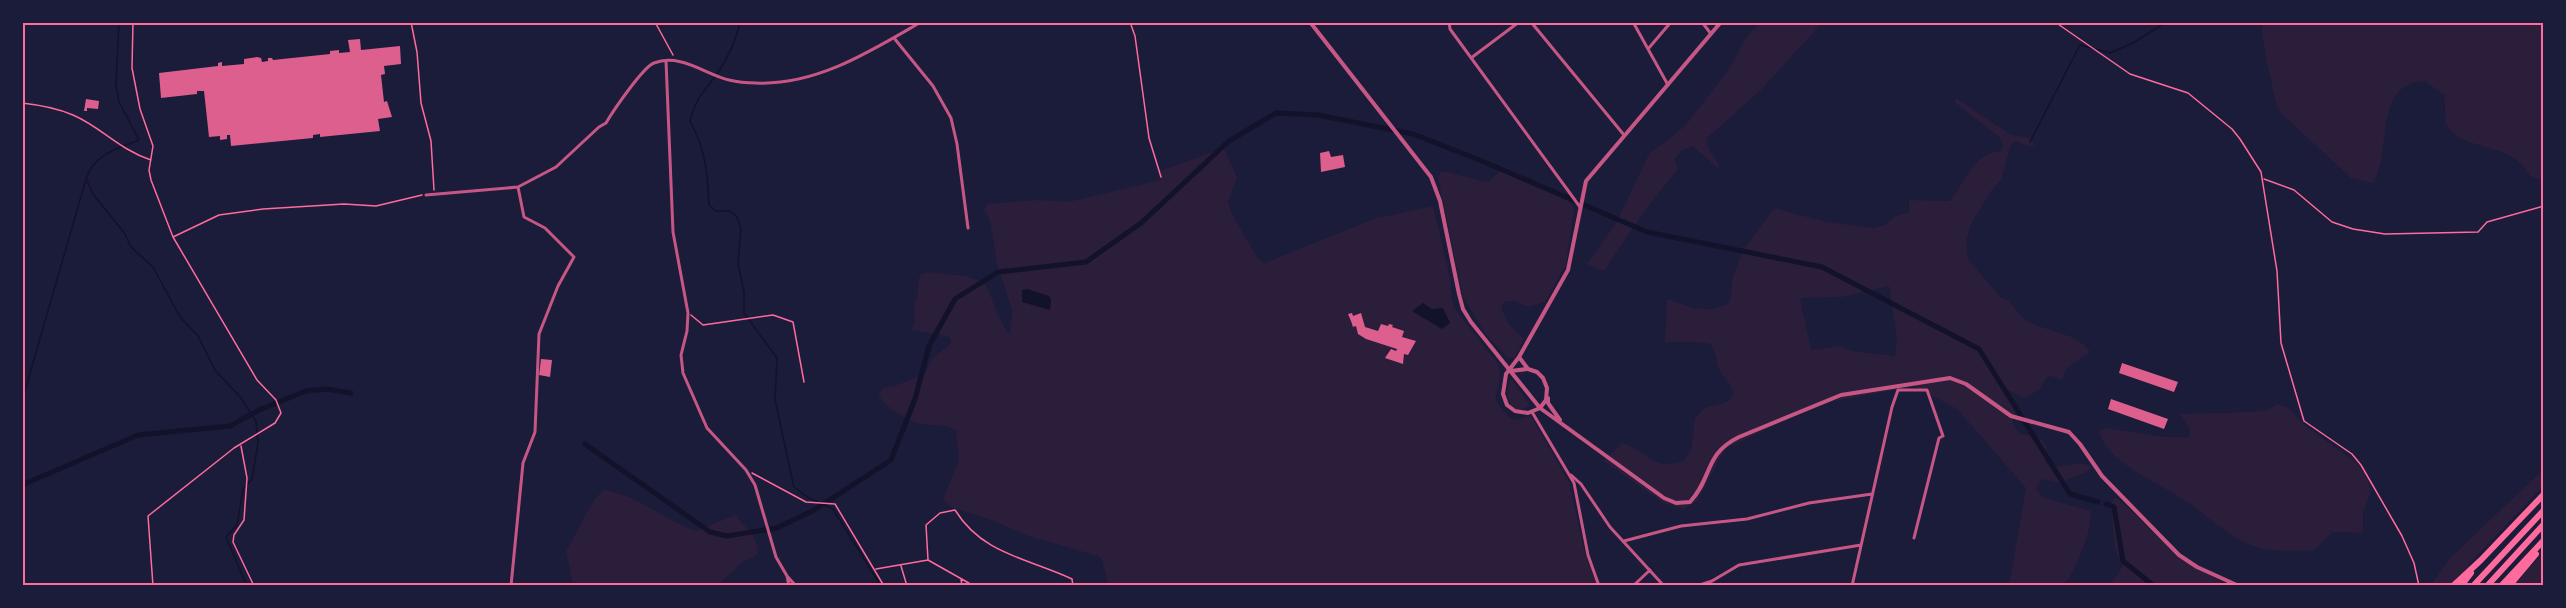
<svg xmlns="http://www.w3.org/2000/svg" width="2566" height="608" font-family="Georgia,serif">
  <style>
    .green { fill: #2a1e3b; fill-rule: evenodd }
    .water { fill: #12122b }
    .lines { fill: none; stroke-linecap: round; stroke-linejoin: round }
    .stream { stroke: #12122b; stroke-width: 1.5 }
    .canal { stroke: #12122b; stroke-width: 5 }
    .building { fill: #dd5f8e }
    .path { stroke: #ff6b9d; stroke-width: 1.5 }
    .minor { stroke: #c65784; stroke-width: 3 }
    .tertiary { stroke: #c65784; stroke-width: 4 }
    .motorway { stroke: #ff6b9d; stroke-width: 6 }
    .neatline { fill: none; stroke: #ff6b9d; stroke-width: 2 }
  </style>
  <rect width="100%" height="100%" fill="#1b1b3a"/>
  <path class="green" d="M1760,22L1822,23L1761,90L1707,138V145L1719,165L1718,168L1692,146L1682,150L1675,159L1678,169L1645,210L1604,271L1587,264L1616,223L1649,154L1685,126L1729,69L1746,37Z
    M2263,23H2543V178C2529,181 2528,170 2519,162C2503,146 2460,147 2448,127C2443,120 2446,104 2444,95L2425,81C2372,83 2393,152 2373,183L2351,178L2281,113L2277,107L2267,62L2262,32Z
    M1956,98L2011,135L2030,138L2035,145L2029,147L2015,141L2010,147L2001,180L1991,191L1971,224L1966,242L1968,259L2001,298L2008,300C2015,307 2018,316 2028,321C2046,332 2075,332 2089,350V354C2076,361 2066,365 2062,380L2051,376L2047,377L2039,390L2025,398L2007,390L2005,393L2017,409L2012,423L2020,434C2029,435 2043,437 2047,448C2048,453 2046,458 2047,464C2061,471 2076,459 2090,466V469C2083,477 2071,475 2062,483L2042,479L2036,489L2044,498L2091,511C2094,524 2076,570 2067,581L2058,586L2009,585L2026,488L1957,409L1914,386L1819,404L1725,449L1697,501L1684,509L1663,503L1604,461L1622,443C1651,451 1649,472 1684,461L1691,449L1695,419L1704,408L1727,402L1733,395C1731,382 1727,382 1721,373C1715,364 1718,352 1710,344L1699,342H1665L1667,299L1693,308L1714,309L1728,304L1730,301L1733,277L1743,250L1773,210L1777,209L1827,222L1873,228L1885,225L1894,217L1909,212V200L1949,201C1967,182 1971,154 2001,151L2003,145L1999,137L1958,105L1955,102ZM1889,286L1897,338L1895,356L1851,351L1840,346L1811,350L1800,298L1842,297Z
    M1224,148L1237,178L1228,202L1232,214L1258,259L1265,263L1374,219L1433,206L1451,282V296L1455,309L1498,364C1507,393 1479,392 1513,420L1531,416L1569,482L1584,549L1596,585H1108L1102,559L1098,556L1028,536L994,521L951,507L943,499L959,460L956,431C948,424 938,426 928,425C909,423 889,410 878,395L883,388L897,385L925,374L932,359L951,343V339L947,336L911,330L915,322L914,302C922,294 914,283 921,275C926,270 937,273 944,274C955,275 971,276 981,281C991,286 997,323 1010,334L1012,310L997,264L990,220L984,210L988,204L1038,200L1068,202L1161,180L1160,171Z
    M1502,169L1564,193L1574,209L1566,265L1545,302L1529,307L1514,301H1506L1501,307L1509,324L1524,339L1515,358H1508L1486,335L1463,297L1438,178L1441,171L1488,182Z
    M1511,379L1530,405C1512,420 1502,395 1511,379Z
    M2277,404L2287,407L2306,426L2358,464L2365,474L2371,491L2363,513V533L2333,532L2314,550C2303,551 2274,551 2264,549C2233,542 2214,521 2190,504C2165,485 2106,464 2099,431L2105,428L2166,437H2189L2190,429L2180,414L2253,412L2267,410Z
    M2543,470V486L2471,562L2454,585L2430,586L2451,557Z
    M603,490C637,494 664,520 696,531L735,515C746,527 758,538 758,554L743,562L717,585H573L566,551C579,531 586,507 603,490Z
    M2114,499H2118L2124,504L2182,560L2227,585L2109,586L2123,566L2115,548L2111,502Z
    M2543,553V585H2513Z"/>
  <path class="water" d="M1027,289L1049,296L1051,300L1050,310L1022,302V290Z
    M1423,303L1432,309L1443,308L1450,323L1442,329L1412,311Z"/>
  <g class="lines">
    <path class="stream" d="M119,22L116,85L119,102L139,140C118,148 93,155 86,179L93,194L125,234L131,247L153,267L180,317L198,336L215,370L241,398L256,421L258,443L252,479L243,489L237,525L226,537L247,586
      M740,22C736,40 729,56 719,71C705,91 697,95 690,121C705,147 708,175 709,205L716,211H730L737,217L741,228L738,263L744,292V313L777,358L775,400L794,487L809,498L833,509L881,586
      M2030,142L2080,45L2110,53L2133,43L2166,22
      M22,401L86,179"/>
    <path class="canal" d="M585,444L710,532L727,536L777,528L814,510L891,460L915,399L929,346L955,299L998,272L1086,262L1141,223L1229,141L1276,113L1318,115L1413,134L1482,161L1647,232L1822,267L1979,349L2070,494L2098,502
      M22,485L138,435L230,426L259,410L306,391L327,389L351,393
      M2106,504L2114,507L2123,561L2154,586"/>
  </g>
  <path class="building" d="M360,39L361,50L400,46L401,64L384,66L385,74L381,75L384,102L387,101L392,117L378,119L380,131L320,137V134L313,135V138L231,146L230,135H227V139L220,140V136L209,137L204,91H197V94L161,98L159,73L218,66V63L222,62V66L244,64V59L257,57L261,58L262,62L268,61V58H272L273,60L330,54V51L339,50V53L350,52L348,40Z
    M86,99L99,101L98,109L87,108V111H84Z
    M1329,151L1331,157L1343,155L1345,167L1321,172L1320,153Z
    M1352,313L1353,316L1361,313L1365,327L1378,331L1381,324L1388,326L1389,324L1393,325L1392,327L1404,331L1402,337L1416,341L1408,355L1404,354L1403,364L1385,358L1391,349L1396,351L1397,349L1366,339L1358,334L1356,326L1353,327L1351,321L1348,314Z
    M541,359L552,360L550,377L539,375Z
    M2122,363L2178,382L2174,392L2119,373Z
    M2111,399L2168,419L2164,429L2108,409Z"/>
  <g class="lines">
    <path class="path" d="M133,22L132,68L140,109L153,146L149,170L151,180L173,237L257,380L276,400L281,413L275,423L234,448L148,516L153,586
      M411,22L417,52L421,103L431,141L434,190
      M655,22L673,55
      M1130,22L1135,36L1149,138L1161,177
      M2055,22L2130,74L2188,93L2232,129L2240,139L2261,172L2277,271L2281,343L2304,421L2352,454L2361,465L2402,536L2414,563L2419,586
      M22,103C40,105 57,108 73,115C101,127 120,150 151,160
      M2264,179L2294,190L2332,222L2353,229L2385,234L2478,232L2487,222L2544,206
      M173,237L219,215L263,209L344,204L376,206L422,195
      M691,315L703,325L773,315L793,322L804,382
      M241,446L247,478L244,520L234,535L233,542L254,586
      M752,473L806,502L835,504L884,586
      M928,560L926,525L940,513L955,510C983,555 1028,558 1072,579L1073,586
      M901,566L907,586
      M876,569L928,560L974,586
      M961,579L962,586"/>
    <path class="minor" d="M1449,22L1450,29L1580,207
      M1531,22L1624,135
      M1633,22L1668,85
      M1702,22L1711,34
      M894,38L933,86L951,118L957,144L968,228
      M1648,49L1671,22
      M1471,58L1519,22
      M666,61L673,232L688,313L687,331L681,355L683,373L707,428L746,470L755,485L776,557L787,576L789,586
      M426,195L518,187L556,167L599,127L606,123C613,111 643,67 654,63C680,53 705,74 729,80C737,82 747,83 756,83C816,86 871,51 921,22
      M1532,412L1574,483L1588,555L1599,586
      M1571,475L1581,484L1610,527L1664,586
      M1624,541L1681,526L1747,519L1809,503L1872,494
      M787,576L796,586
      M511,586L523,463L535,432L539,334L558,286L574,257L545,228L524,217L518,187
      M1633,586L1650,570
      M1697,586L1712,581L1739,565L1861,545
      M1852,586L1892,407L1898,390H1927L1943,436L1939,438L1914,538"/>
    <path class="tertiary" d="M1310,22L1431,177L1440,201L1459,294L1463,309L1471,322L1540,408L1664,498L1676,503L1690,502C1713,477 1704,454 1739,437L1841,395L1950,378L1966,384L2011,416L2069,432L2080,444L2102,476L2179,555L2197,567L2239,586
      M1519,357L1528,369L1537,372L1543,378L1547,388L1546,400L1540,408L1528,413L1515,411L1507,405L1503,394L1506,374L1519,357L1568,270L1586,181L1721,22
      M1511,371L1527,369
      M1548,398V403L1560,420"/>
    <path class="motorway" d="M2453,586L2481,560L2544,494
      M2461,586L2471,573
      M2473,586L2544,510
      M2487,586L2544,524
      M2501,586L2544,540
      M2509,586L2536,554"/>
  </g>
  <rect width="2566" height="608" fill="none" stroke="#1b1b3a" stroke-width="48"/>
  <rect x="24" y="24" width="2518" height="560" class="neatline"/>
</svg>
